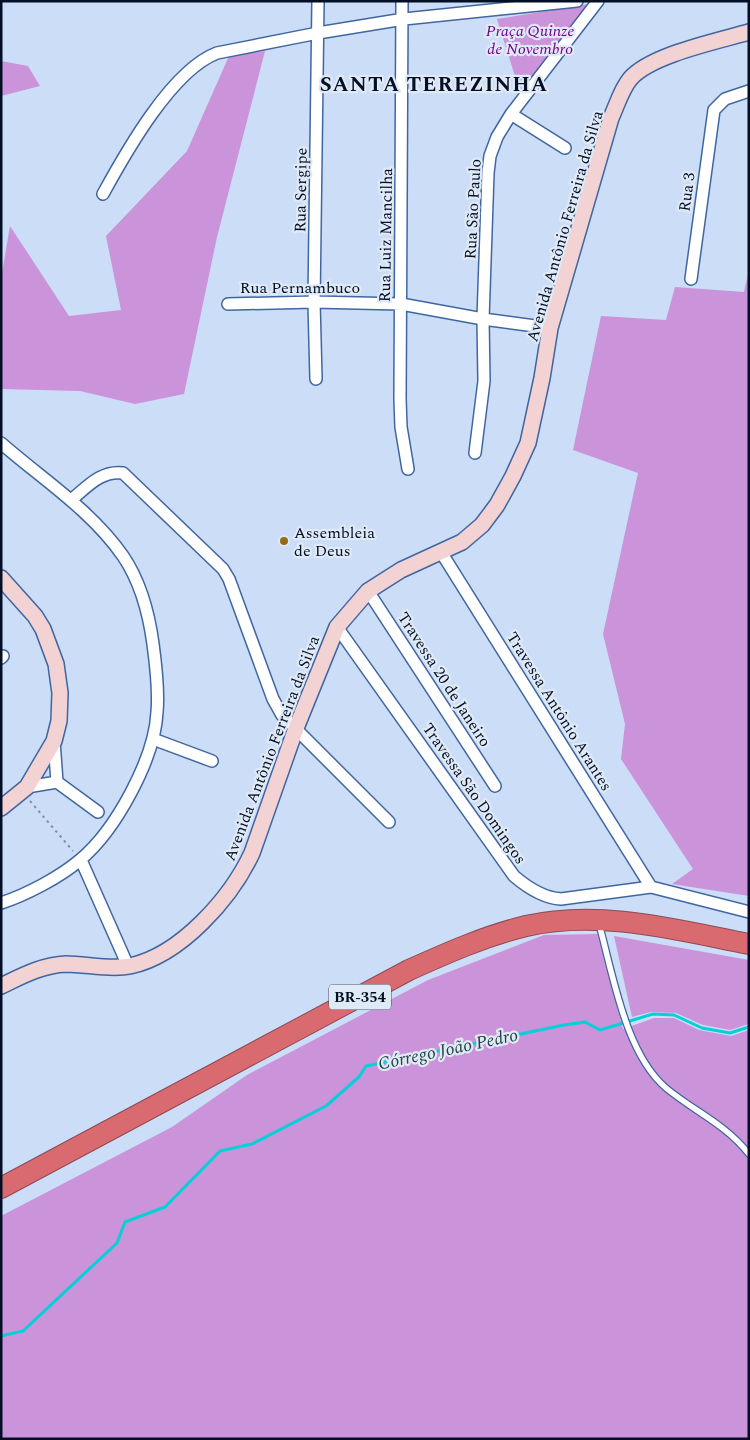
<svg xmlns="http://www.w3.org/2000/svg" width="750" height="1440" font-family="Spectral,serif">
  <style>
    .green { fill: #ca93da }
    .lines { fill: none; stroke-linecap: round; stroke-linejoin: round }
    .stream { stroke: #03d1d7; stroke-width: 3 }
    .lane-casing { stroke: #4066a0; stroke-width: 8 }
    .street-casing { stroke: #4066a0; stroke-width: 14 }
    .secondary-casing { stroke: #4066a0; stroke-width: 18 }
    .highway-casing { stroke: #8d4a56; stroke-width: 22 }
    .path { stroke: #7f8fa7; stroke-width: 2; stroke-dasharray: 2.5 4; stroke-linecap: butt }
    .lane { stroke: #fff; stroke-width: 5.5 }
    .street { stroke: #fff; stroke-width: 11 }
    .secondary { stroke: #f3d2d4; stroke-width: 15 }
    .highway { stroke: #d86a70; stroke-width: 20 }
    .poi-dot { fill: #966b18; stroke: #e0e9f6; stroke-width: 2 }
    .labels { text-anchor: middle; stroke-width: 4.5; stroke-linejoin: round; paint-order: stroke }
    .shield { fill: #e0e9f6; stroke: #455064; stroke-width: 1 }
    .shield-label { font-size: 15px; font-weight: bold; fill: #020f25 }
    .park-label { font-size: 16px; font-style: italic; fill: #73028b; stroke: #e0e9f6 }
    .street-label { font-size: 16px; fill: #020f25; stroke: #e0e9f6 }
    .poi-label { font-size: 16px; fill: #020f25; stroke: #e0e9f6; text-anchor: start }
    .water-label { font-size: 18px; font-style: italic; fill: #234445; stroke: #e0e9f6 }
    .district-label { font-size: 21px; font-weight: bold; letter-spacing: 1px; fill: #020f25; stroke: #e0e9f6 }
  </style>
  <rect width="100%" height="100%" fill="#cbddf7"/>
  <path class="green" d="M589,4L520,92L497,19Z
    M265,51L217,237L184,394L135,404L80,391L1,389V279L10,226L69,316L121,310L106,236L187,151L229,56Z
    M1,61L28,66L40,86L1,96Z
    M749,270V896L672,884L693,869L621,759L625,724L603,634L638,473L573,450L601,316L666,320L675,287L744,292Z
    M599,934L623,1029L654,1018H674L699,1030L731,1036L749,1030V1439H1V1216L172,1127L247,1075L428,980L544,935Z
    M614,936L749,960V1024L730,1030L703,1025L676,1013L651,1012L632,1017Z"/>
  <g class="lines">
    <path class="stream" d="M1,1336L23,1331L117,1243L125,1222L165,1207L220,1151L252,1144L326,1106L359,1077L366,1066L564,1025L585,1022L600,1030L653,1014L674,1015L702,1028L730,1033L749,1027"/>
    <defs>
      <path id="lane" d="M599,924C613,974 625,1053 666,1088C695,1112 724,1123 749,1154"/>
      <path id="street" d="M402,1L400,399L401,427L408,469
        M511,114L565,148
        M103,194C126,152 172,70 217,53L318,33L404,19L577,1
        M691,279L714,110L725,99L749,91
        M228,304L314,302L401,304L483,319L550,328
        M316,379L314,302L318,1
        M1,443C42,479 91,510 123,556C140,581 149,614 153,644C156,666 159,690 157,712C155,758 116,830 80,860C60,877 26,895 1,903
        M475,453L484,381L483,319L488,173L490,156L497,137L511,114L598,1
        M71,500C87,487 101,470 123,473L223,569L229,579L273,699L282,715L389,822
        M441,552L651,887
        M368,591L495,786
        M337,627L514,876C528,888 543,898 561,899L651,887L749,912
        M1,658L3,656
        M153,739L212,761
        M54,741L57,782L98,812
        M27,787L57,782
        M81,860L128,966"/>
      <path id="secondary" d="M1,578L35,616L43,629L56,664L60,693L59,721L54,741L27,787L1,808
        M1,986C22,976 42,965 66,964C86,964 110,970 130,966C181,955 231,898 252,853L296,728L337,627L368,591L401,570L462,542L482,525L497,505L513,476L528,443L542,378L550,328L611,118C617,105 621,90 630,79C650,55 718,41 749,32"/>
      <path id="highway" d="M1,1188L409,970C447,953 485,936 526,926C600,909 677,930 749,944"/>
    </defs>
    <use href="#lane" class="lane-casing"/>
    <use href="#street" class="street-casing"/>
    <use href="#secondary" class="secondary-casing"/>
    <use href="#highway" class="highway-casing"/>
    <path class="path" d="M30,801L73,851"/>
    <use href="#lane" class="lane"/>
    <use href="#street" class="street"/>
    <use href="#secondary" class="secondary"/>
    <use href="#highway" class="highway"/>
  </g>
  <circle class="poi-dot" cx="284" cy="541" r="5"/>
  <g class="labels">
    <rect class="shield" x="329" y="984.5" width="62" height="25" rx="4"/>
    <g class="shield-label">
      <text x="360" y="1002">BR-354</text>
    </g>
    <g class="park-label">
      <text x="530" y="36">Praça Quinze<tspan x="530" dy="18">de Novembro</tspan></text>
    </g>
    <g class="street-label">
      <text transform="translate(300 190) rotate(-89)" y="6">Rua Sergipe</text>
      <text transform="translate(686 192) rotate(-82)" y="6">Rua 3</text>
      <text transform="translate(472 209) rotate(-87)" y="6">Rua São Paulo</text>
      <text transform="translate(564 226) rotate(-74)" y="6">Avenida Antônio Ferreira da Silva</text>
      <text transform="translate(385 235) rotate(-89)" y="6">Rua Luiz Mancilha</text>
      <text x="300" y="293">Rua Pernambuco</text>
      <text transform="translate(445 679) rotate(57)" y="6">Travessa 20 de Janeiro</text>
      <text transform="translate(560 711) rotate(58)" y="6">Travessa Antônio Arantes</text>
      <text transform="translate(271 748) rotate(-69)" y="6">Avenida Antônio Ferreira da Silva</text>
      <text transform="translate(475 793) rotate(55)" y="6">Travessa São Domingos</text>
    </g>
    <g class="poi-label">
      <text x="294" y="538">Assembleia<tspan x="294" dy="18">de Deus</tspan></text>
    </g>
    <g class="water-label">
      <text transform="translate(448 1049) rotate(-12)" y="6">Córrego João Pedro</text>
    </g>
    <g class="district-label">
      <text x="434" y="91">SANTA TEREZINHA</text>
    </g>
  </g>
  <rect width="750" height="1440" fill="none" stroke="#020f25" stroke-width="5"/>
</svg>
